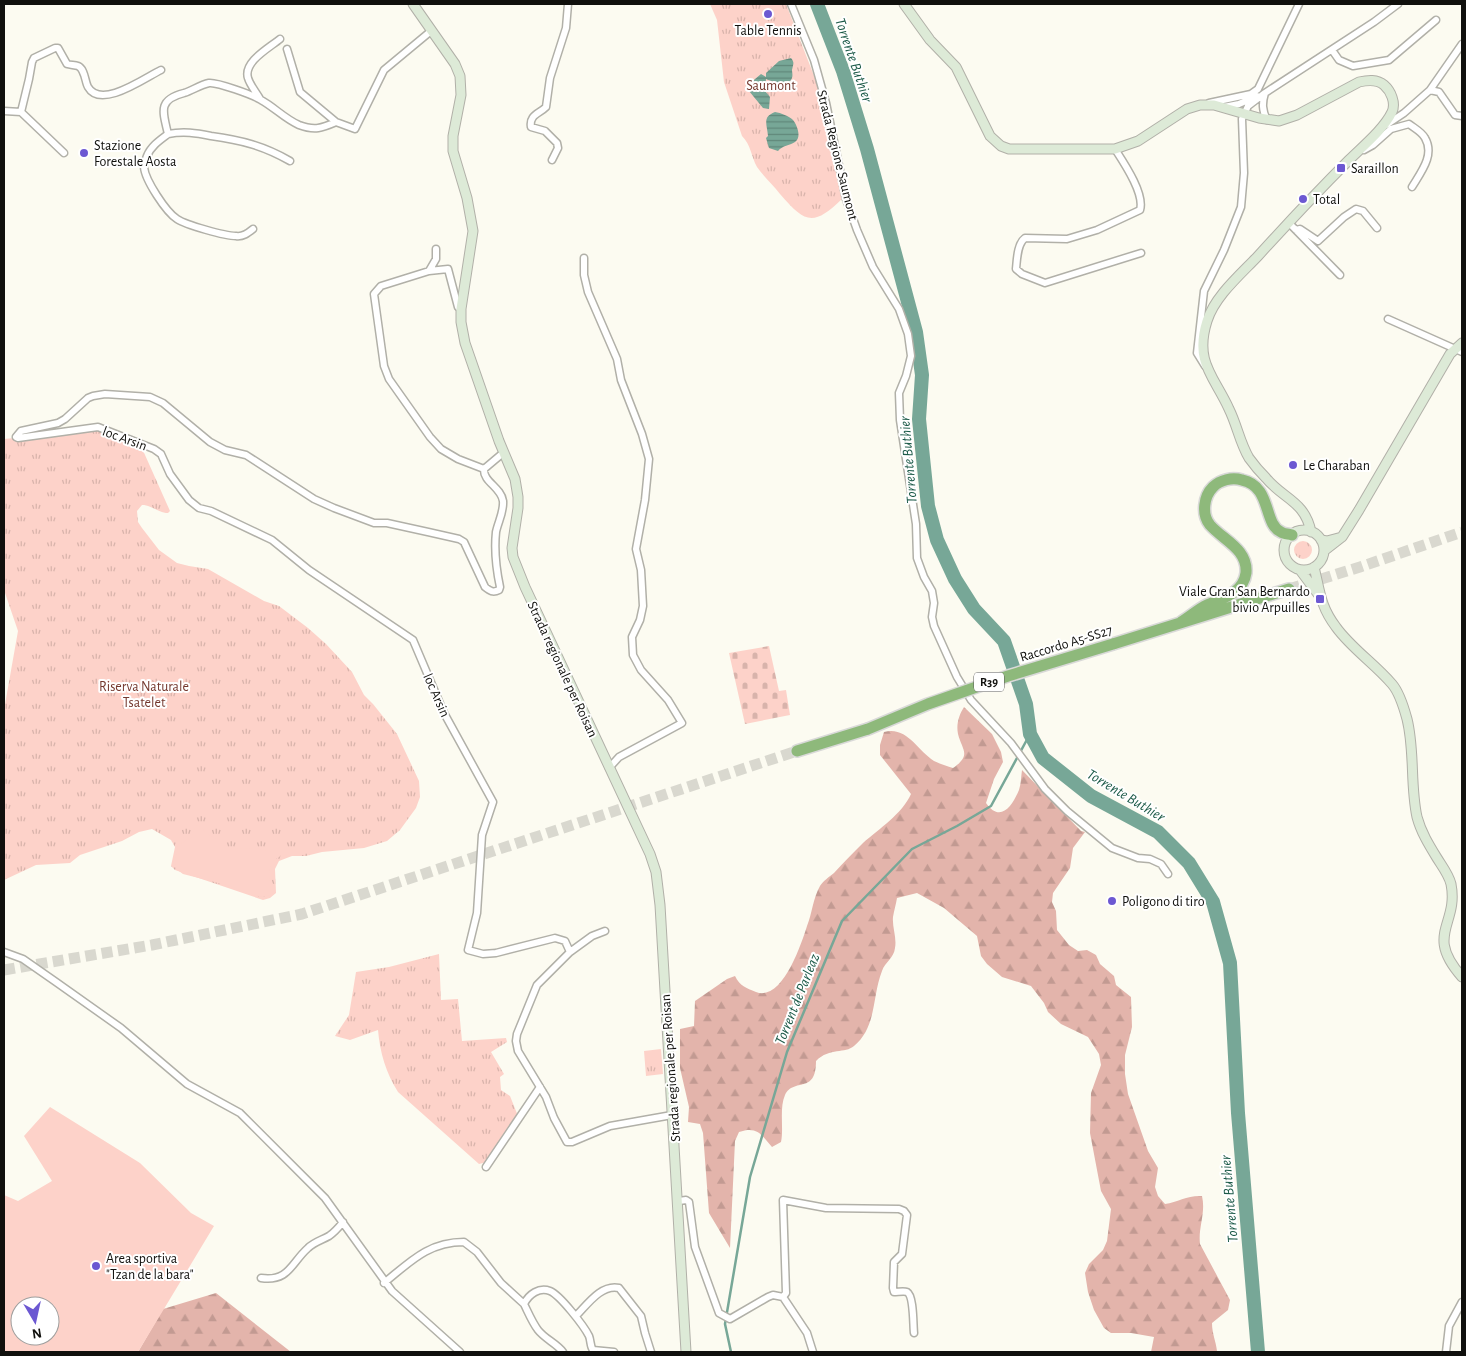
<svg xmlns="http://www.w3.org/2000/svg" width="1466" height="1356" font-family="'Alegreya Sans',sans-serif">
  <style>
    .grass { fill: url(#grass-tufts) }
    .forest { fill: url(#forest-firs) }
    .cemetery { fill: url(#cemetery-stones) }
    .garden { fill: #fdd2c9; fill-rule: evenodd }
    .water { fill: url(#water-rules) }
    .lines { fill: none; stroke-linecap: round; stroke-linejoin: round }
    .stream { stroke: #77a797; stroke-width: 2.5 }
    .river { stroke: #77a797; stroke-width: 14 }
    .motorway-tunnel { stroke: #d9d8cf; stroke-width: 11; stroke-dasharray: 11 5.5; stroke-linecap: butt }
    .minor-casing { stroke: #b1b0a8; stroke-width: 9 }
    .secondary-casing { stroke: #b1b0a8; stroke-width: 11 }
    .motorway-casing { stroke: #d9d9d8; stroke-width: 14 }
    .minor { stroke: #fff; stroke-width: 6 }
    .secondary { stroke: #ddead7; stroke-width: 9 }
    .motorway { stroke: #8eb97b; stroke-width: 11 }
    .motorway-bridge-casing { stroke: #d9d9d8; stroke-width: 14; stroke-linecap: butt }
    .motorway-bridge { stroke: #8eb97b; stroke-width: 11 }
    .poi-dot { fill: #6c58d2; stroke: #fff; stroke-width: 2 }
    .labels { text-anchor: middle; stroke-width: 4; stroke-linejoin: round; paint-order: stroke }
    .shield { fill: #fff; stroke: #585856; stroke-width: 1 }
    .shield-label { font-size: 12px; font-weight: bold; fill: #10100d }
    .poi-label { font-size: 14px; fill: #10100d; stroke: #fff; text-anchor: start }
    .park-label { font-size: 14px; fill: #74382e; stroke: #fff }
    .street-label { font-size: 14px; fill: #10100d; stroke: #fff }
    .water-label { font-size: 15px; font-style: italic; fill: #1c5a48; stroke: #fff }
  </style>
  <defs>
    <pattern id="grass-tufts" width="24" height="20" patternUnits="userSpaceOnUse" patternTransform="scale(1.25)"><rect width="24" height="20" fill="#fdd2c9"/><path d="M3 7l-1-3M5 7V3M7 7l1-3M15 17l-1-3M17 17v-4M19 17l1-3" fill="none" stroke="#d8b3ab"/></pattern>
    <pattern id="forest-firs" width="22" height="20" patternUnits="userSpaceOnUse" patternTransform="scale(1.25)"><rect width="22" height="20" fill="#e3b4ab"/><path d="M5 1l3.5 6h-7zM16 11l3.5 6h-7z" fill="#c29a92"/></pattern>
    <pattern id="cemetery-stones" width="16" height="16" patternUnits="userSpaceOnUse" patternTransform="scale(1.25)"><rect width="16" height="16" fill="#fdd2c9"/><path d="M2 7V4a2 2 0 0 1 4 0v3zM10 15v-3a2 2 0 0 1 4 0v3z" fill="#d8b3ab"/></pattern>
    <pattern id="water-rules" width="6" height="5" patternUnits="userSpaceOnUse" patternTransform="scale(1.25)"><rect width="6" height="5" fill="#77a797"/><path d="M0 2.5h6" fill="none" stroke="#60877a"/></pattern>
  </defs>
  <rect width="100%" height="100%" fill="#fcfbf1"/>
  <path class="grass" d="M710,4H786L818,86L842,199C813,227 805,223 780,194C773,185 764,177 757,167C751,156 751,145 742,136L724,82L717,20Z
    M98,430L141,446L170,511L168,513C158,513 152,505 142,505L137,511L138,522L142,528L159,550L177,563L189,566L208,569L264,601L279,606L308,628L326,644L352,672L364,695L373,704L397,734L419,781L420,797L416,808L400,830L387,841L364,848L322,852L306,856H292L279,861L275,869L276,893L270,898L263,900L175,870L171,866L175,847L171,840L152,829L139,832L122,841L80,855L70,863L36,865L4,880V710L18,631L4,590V439Z
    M1294 550a9 9 0 1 1 18 0a9 9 0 1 1-18 0Z
    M439,954L441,1000L458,999L462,1041L506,1038L507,1042L491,1052L504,1074L500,1077L501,1090L510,1096L518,1116L487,1162L479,1164L398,1092C386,1073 380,1053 378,1030L350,1040L335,1036L349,1015L356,972L389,967Z
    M661,1049L663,1074L646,1076L644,1051Z"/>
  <path class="forest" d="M964,707L992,734L1001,752L1003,762L994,779L986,803C1000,823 1012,807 1019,790C1021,784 1021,777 1022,770L1081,831L1085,832L1073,848L1070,868L1053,893L1052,902L1056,911L1057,930L1069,945L1078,951L1087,950L1096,955L1100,964L1114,976L1116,985L1131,997L1132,1027L1125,1055V1074L1128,1094L1148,1151L1158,1168L1155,1187L1158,1196L1165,1204C1178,1202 1188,1195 1202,1196C1206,1213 1198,1227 1200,1244L1230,1300L1228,1310L1212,1323C1212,1334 1216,1341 1217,1351L1216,1352H1151L1154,1337L1131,1333H1111L1104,1328L1094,1310L1088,1292L1085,1273L1089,1264L1103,1250L1107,1241L1111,1209L1101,1191L1090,1133L1091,1093L1101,1065L1099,1054L1088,1037L1061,1024L1048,1012L1044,1003L1031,986L1002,977L987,964L981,956L977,936L944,908L917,893L897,898C896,904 894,911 893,917C892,927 897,938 895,948C894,958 885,962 882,971C872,996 877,1027 854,1046C845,1054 830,1047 816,1061C816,1095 794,1077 785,1095C779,1109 784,1128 781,1142L772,1147C761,1134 757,1126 739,1132L735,1141L730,1248L709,1213L703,1133L700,1124L688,1122L689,1107L680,1068V1029L694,1026L695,1001L727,979L735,976C740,986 746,988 756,992C782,1002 801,945 807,926C812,914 813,898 820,886C823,881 829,877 834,873C843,863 853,853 863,843C879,829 902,814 911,794L880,755V745L884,732C907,726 917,750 934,761C940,764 947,766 953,768C972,755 962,750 958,734C956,724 959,715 964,707Z
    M216,1293L291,1352H138L163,1309Z"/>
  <path class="cemetery" d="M769,646L779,691L786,690L790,715L745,724L729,653Z"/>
  <path class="garden" d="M761,9L772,35L758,41L746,15Z
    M196,825L201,827L206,833L231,849L256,848L273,852H281L282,854C279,858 276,858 273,862C266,872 272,884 270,895L261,897L250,894L230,886L183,874L176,869L175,861L178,845L192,837Z
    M50,1107L140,1163L191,1213L214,1226L138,1352H4V1195L18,1201L52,1181L24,1136ZM20,1306H50V1336H20Z"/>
  <path class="water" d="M791,58C795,63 793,64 792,70C792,72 793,75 792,78C789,87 772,82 766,79L765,91L770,97L769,109L763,108L749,91L748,85L761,74L766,77V73L779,61Z
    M775,112C781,113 789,116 793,120C797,125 802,137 795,142C789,146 783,145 778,151L769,148L766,138L768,136C767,124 762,117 775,112Z"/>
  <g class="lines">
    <path class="stream" d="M731,1352L725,1324L750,1177L787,1052L842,921L912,849L957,826L991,806L1030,734"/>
    <path class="river" d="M817,4L843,71L867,149L916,332L922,375L919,419L928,506L937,540L955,579L974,609L1004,641L1026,704L1030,734L1043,758L1091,796L1158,832L1189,863L1213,902L1230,963L1238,1113L1258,1352"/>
    <path class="motorway-tunnel" d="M1289,589L1360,567L1462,532
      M4,970L152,945L302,914L797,751"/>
    <defs>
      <path id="minor" d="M791,4L814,60L826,103L846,199L857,230L873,267L899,309L908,334L911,356L906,376L899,393L900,420L916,524L917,558L924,577L932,591L934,603L932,617L934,626L957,677L971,700L1011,743L1045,789L1067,811L1112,848L1138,858L1150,859L1161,864L1168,874
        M287,49L300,92L336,122L355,129L384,70L431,31
        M1332,50L1339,60L1353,66L1389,60L1436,20
        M1430,90L1439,92L1455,115L1462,116
        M1265,93C1262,103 1262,110 1267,120
        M260,99C256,92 250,85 248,78C243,62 269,48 280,39
        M1209,103L1251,94L1258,89L1299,4
        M1224,107L1239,104L1257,96
        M4,111L21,112L64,153
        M21,112L29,79L32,62L34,58L55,48H58L67,64C70,65 75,65 78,66C85,69 85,82 88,87C101,110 146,77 161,70
        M1386,125L1404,113L1430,90L1462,44
        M168,134C184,131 196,133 211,136C241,140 264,146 290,161
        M1115,149C1124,163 1145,194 1140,210L1097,230L1067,239L1025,238C1017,244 1017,260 1016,269L1022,274L1045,283L1141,253
        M1364,150L1373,145L1391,129L1409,124C1414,128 1422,132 1425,138C1435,155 1421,172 1412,187
        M552,160L558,148L557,143L545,131L531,127C529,115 539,114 546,107L550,78L566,28L568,4
        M1289,223L1340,275
        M253,229C248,233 243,237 236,236C225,236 186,225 177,219C166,212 145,180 144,167C144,164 146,159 147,156C151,146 160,140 168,134C163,112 157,100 184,93C193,90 200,85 209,83C217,82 253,95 261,100C274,107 285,119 299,125C315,131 322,128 336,122
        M1296,230L1300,229L1318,241L1344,217L1356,209L1363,211L1377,228
        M436,249V259L429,271L381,286L374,294L384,366L389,379L430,437L441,449L458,459L484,469
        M584,258V275L588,292L617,359L621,380L642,434L649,459L645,500L636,549L641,570L643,606L640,620L632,637L633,655L641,670L668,700L682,723L619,757L609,768
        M429,271L448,269L458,307L461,309
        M1388,319L1462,352
        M1205,366L1197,353L1204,291L1224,250L1241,207L1244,173L1242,119L1248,106L1265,93L1374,22L1398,4
        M503,453L484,469C483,482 501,487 503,501C504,512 498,522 496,532C494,551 496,568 500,587L499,590C493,593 490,591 485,587L464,542L459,539L428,532L387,523H374L334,508L314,499L246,455L225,450L210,442L163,403L150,397L105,394L93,396L88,398L65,419L58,423L21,431L16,437L18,438L98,427L154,449L161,454L170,474L189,500L199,508L211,511L272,540L309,570L413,640L444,713L493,802L482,835L477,913L468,950L483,954L496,953L555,938L565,941L570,952
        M605,931L592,936L570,952L537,985L517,1034L516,1041L518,1051L546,1097L554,1118L567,1142H572L610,1126L672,1115
        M4,952L23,959L56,982L121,1028L187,1084L240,1113L325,1198L392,1291L460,1352
        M486,1167L540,1087
        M679,1201L686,1200L689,1202L695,1247L719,1313L730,1319L768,1297L773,1295L783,1297L807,1333L813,1352
        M261,1278C289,1282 291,1263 308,1248C314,1242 322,1240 329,1236C335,1232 339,1227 343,1222
        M384,1283C410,1262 428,1242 464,1242L477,1252L501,1283L524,1304
        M783,1297L786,1293L783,1200L826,1208L899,1209L904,1211L907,1215L902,1254L894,1262L893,1288L894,1292C898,1292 904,1291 907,1292C914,1296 913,1325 914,1333
        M576,1316C587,1305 601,1284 619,1288L641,1316L645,1333L651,1352
        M563,1352C556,1343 545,1339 538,1330C532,1322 528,1312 524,1304C529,1294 539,1287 550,1291C560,1295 584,1326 589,1336C591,1341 590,1346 593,1350L614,1352
        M1446,1352L1449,1326L1462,1302"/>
      <path id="secondary" d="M413,4L455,64L460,76L461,95L453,136V151L467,198L473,231L461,309V322L465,343L499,441L515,479L518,497V508L512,548L513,557L525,587L650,854L656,872L660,905L686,1352
        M904,4L930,40L956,67L990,136L1001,146L1009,149H1115L1138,141L1187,109L1200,105H1214L1259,118L1279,121L1297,115L1359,82C1368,80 1377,79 1384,85C1391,91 1396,103 1392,112C1384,129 1362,147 1349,160C1318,191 1288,223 1258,256C1240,275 1215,296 1207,321C1194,362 1214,376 1229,409C1237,425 1240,443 1249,458C1254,465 1260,472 1266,478C1283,499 1305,501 1311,532
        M1284 550a20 20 0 1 1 40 0a20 20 0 1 1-40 0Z
        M1342,537L1359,510L1450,354L1462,343
        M1321,540L1327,541L1342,537L1324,551
        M1314,567C1320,591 1320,606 1336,627C1351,648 1375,664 1392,684C1399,692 1404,708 1407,719C1415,751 1410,785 1417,817C1421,832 1429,845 1437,858C1442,866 1449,875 1451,884C1459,925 1424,934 1462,977
        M1300,570L1318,594"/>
      <path id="motorway" d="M1181,622C1190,617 1198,609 1207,605C1222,598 1243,594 1246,573C1248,549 1223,540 1210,525C1201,514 1204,496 1213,487C1220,480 1232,477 1242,480C1272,486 1263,524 1281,532C1284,534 1289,534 1292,535
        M1113,644L1289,589
        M797,751L868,729"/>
    </defs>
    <use href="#minor" class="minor-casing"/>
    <use href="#secondary" class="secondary-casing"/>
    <use href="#motorway" class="motorway-casing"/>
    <use href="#minor" class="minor"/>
    <use href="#secondary" class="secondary"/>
    <use href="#motorway" class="motorway"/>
    <defs>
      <path id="motorway-bridge" d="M868,729L928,704L1008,676L1113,644"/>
    </defs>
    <use href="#motorway-bridge" class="motorway-bridge-casing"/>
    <use href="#motorway-bridge" class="motorway-bridge"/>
  </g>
  <g class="poi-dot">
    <circle cx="768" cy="14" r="5"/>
    <circle cx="84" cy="153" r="5"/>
    <rect x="1336" y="163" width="10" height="10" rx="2.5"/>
    <circle cx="1303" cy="199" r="5"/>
    <circle cx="1293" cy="465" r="5"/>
    <rect x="1315" y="594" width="10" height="10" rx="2.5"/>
    <circle cx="1112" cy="901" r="5"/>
    <circle cx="96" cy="1266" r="5"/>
  </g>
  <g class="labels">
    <rect class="shield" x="974" y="672.5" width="30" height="19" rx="4"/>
    <g class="shield-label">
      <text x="989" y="686">R39</text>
    </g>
    <g class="poi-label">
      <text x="768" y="35" text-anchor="middle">Table Tennis</text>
      <text x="94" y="150">Stazione<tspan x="94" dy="16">Forestale Aosta</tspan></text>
      <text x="1351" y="173">Saraillon</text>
      <text x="1313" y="204">Total</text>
      <text x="1303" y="470">Le Charaban</text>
      <text x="1310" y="596" text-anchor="end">Viale Gran San Bernardo<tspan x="1310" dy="16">bivio Arpuilles</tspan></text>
      <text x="1122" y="906">Poligono di tiro</text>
      <text x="106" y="1263">Area sportiva<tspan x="106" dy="16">"Tzan de la bara"</tspan></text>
    </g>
    <g class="park-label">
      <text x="771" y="90">Saumont</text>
      <text x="144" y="691">Riserva Naturale<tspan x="144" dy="16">Tsatelet</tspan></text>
    </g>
    <g class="street-label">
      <text transform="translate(838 155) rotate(76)" y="5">Strada Regione Saumont</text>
      <text transform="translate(125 438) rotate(20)" y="5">loc Arsin</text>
      <text transform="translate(1066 643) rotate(-17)" y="5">Raccordo A5-SS27</text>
      <text transform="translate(563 669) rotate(65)" y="5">Strada regionale per Roisan</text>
      <text transform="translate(437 695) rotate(66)" y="5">loc Arsin</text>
      <text transform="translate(670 1068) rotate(-94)" y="5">Strada regionale per Roisan</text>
    </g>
    <g class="water-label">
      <text transform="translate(854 60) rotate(71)" y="5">Torrente Buthier</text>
      <text transform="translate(908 460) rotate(-95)" y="5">Torrente Buthier</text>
      <text transform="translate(1126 795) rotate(31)" y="5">Torrente Buthier</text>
      <text transform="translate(797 999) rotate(-68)" y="5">Torrent de Parleaz</text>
      <text transform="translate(1229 1199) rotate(-95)" y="5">Torrente Buthier</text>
    </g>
  </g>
  <rect width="1466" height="1356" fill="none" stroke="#10100d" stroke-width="10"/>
  <g transform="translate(35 1321) rotate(171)"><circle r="24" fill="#ffffff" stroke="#9f9f9e"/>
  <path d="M0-4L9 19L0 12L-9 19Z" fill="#6c58d2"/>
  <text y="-8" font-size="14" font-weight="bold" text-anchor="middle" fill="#10100d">N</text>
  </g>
</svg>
